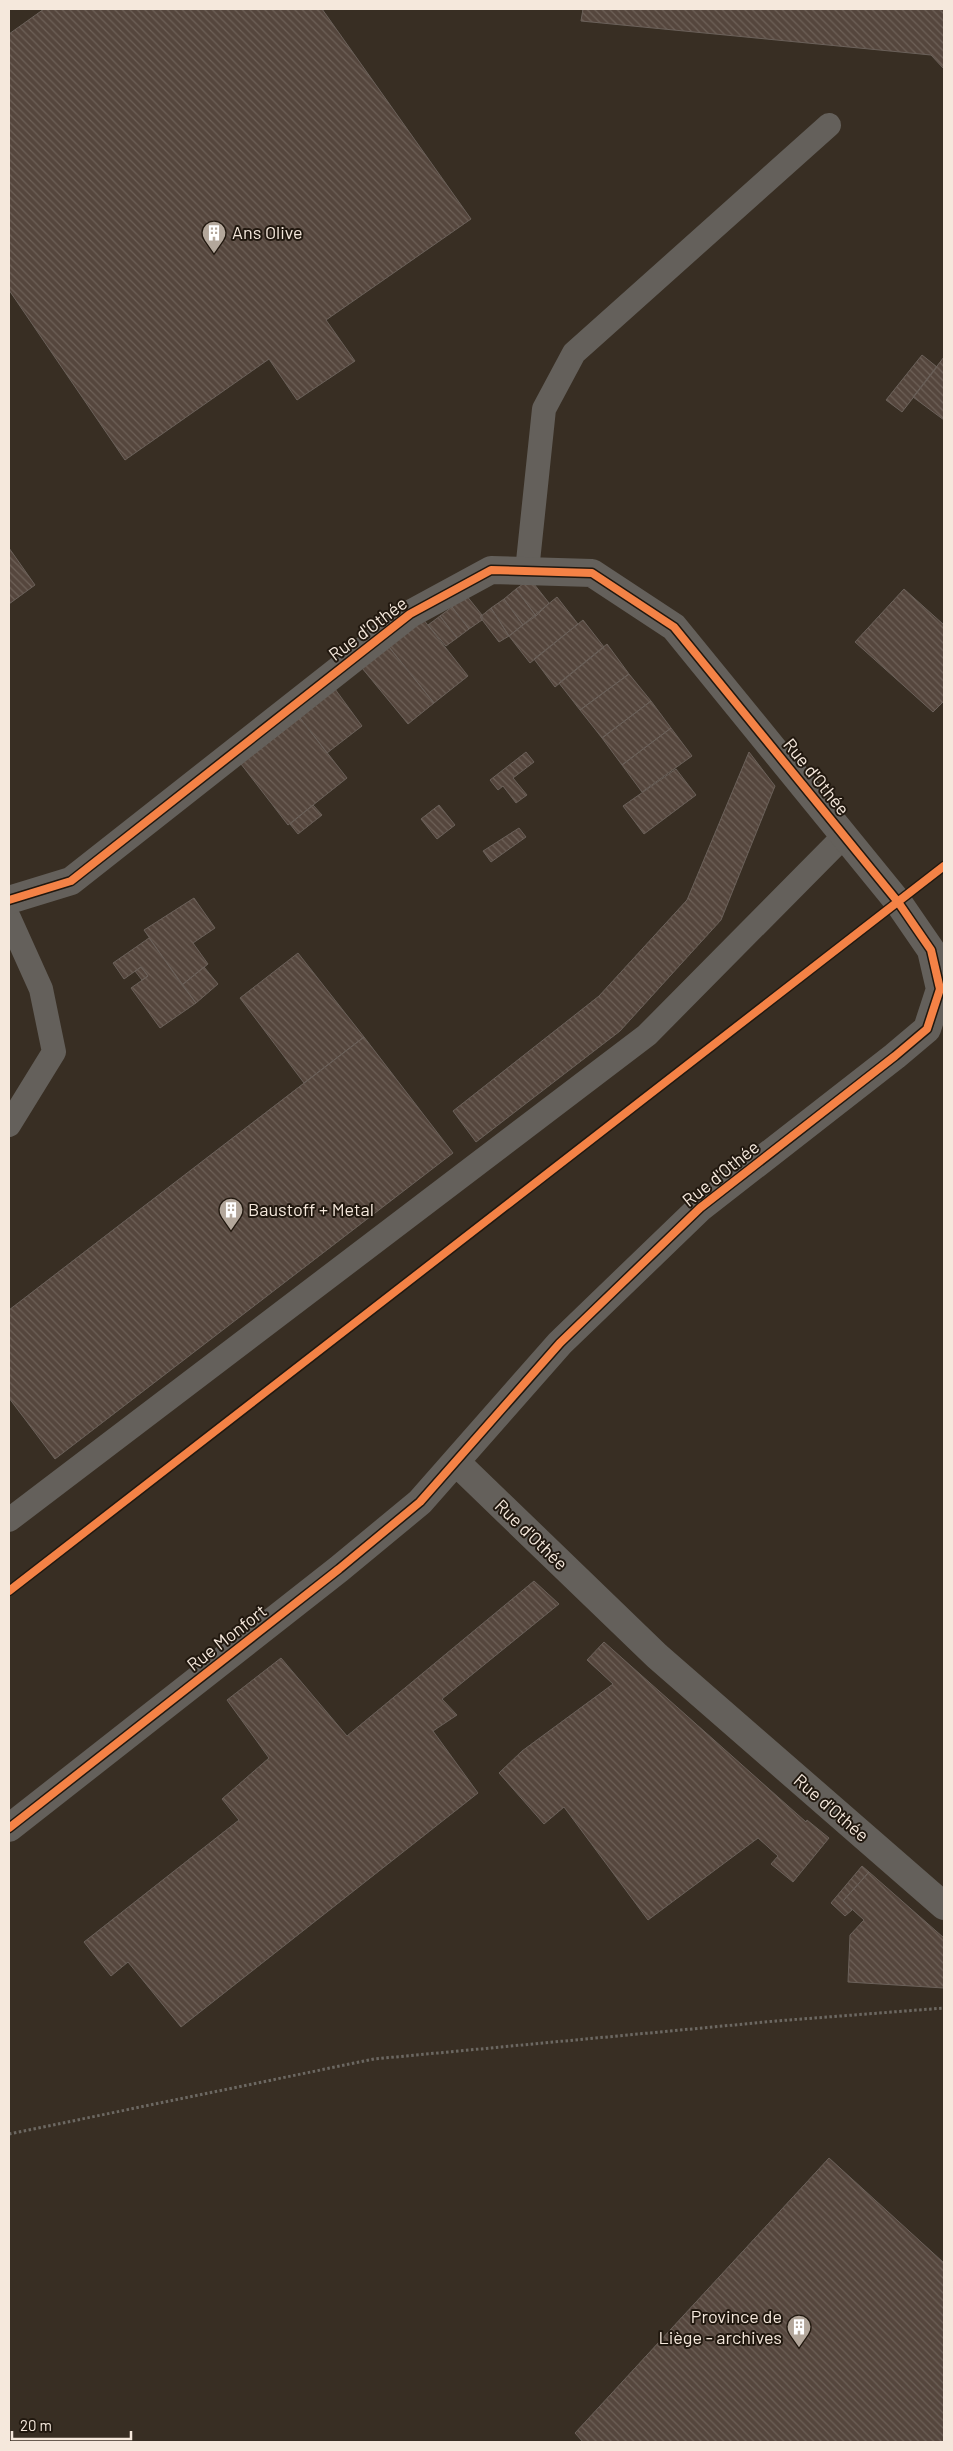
<svg xmlns="http://www.w3.org/2000/svg" width="953" height="2451" font-family="Barlow,sans-serif">
  <style>
    .building { fill: url(#building-back-hatch); stroke: #6b615a }
    .lines { fill: none; stroke-linecap: round; stroke-linejoin: round }
    .path { stroke: #6c6862; stroke-width: 3; stroke-dasharray: 2.5 2.5; stroke-linecap: butt }
    .service { stroke: #64605b; stroke-width: 24 }
    .minor { stroke: #64605b; stroke-width: 28 }
    .cycleway-casing { stroke: #21180f; stroke-width: 11 }
    .cycleway { stroke: #f48246; stroke-width: 8 }
    .labels { text-anchor: middle; stroke-width: 4; stroke-linejoin: round; paint-order: stroke }
    .poi-label { font-size: 18px; fill: #f5e8dc; stroke: #21180f; text-anchor: start }
    .street-label { font-size: 18px; fill: #f5e8dc; stroke: #21180f }
  </style>
  <defs>
    <pattern id="building-back-hatch" width="6" height="6" patternUnits="userSpaceOnUse" patternTransform="scale(1.25)"><rect width="6" height="6" fill="#55463d"/><path d="M-1 5l2 2M0 0l6 6M5-1l2 2" fill="none" stroke="#6e6158"/></pattern>
  </defs>
  <rect width="100%" height="100%" fill="#382e23"/>
  <path class="building" d="M44,9H322L471,219L326,320L355,361L297,400L269,359L125,460L9,290V34Z
    M583,9H944V69L931,55L581,21Z
    M922,355L937,367L902,412L886,400Z
    M944,357V420L913,397Z
    M9,548L35,585L9,604Z
    M530,579L549,603L536,616L516,589Z
    M516,589L536,616L523,625L504,599Z
    M904,589L944,625V701L933,712L855,642Z
    M466,595L482,615V620L469,629L452,607Z
    M557,597L578,624L530,663L509,636Z
    M504,599L523,625L509,636L491,608Z
    M452,607L469,629L457,638L440,616Z
    M491,608L509,636L499,642L480,617Z
    M440,616L457,638L446,646L428,625Z
    M423,619L468,676L434,703L389,647Z
    M583,620L604,647L555,687L534,659Z
    M607,644L629,674L580,710L559,683Z
    M389,647L434,703L408,724L362,668Z
    M629,674L651,701L602,738L580,710Z
    M335,689L362,726L327,753L300,718Z
    M651,701L671,728L622,765L602,738Z
    M300,718L347,778L288,825L241,764Z
    M671,728L692,756L642,792L622,765Z
    M526,752L534,762L513,778L527,795L516,803L503,786L498,790L490,780Z
    M749,752L775,786L721,920L620,1031L476,1142L453,1111L599,996L687,900Z
    M676,769L696,795L644,834L623,806Z
    M313,805L322,815L298,834L290,824Z
    M439,805L455,825L437,839L421,819Z
    M519,828L526,837L491,862L483,851Z
    M194,898L215,928L193,943L208,964L182,985L144,930Z
    M149,938L196,1003L160,1028L131,988L148,976L141,967L124,979L113,963Z
    M298,953L364,1037L304,1083L240,998Z
    M141,967L148,976L142,980L135,971Z
    M204,967L218,984L196,1003L182,985Z
    M364,1037L453,1153L55,1459L9,1398V1310Z
    M534,1581L559,1604L442,1699L457,1715L433,1731L478,1793L181,2027L128,1962L111,1976L84,1942L239,1820L222,1799L269,1758L227,1700L281,1658L347,1736Z
    M604,1642L806,1822L807,1820L829,1838L793,1882L771,1864L778,1856L758,1838L648,1920L564,1807L544,1824L499,1773L522,1751L613,1684L587,1660Z
    M862,1866L869,1872L843,1901L852,1910L845,1916L831,1903Z
    M869,1872L944,1938V1988L848,1982L850,1935L864,1920L843,1901Z
    M829,2158L944,2263V2442H583L575,2433Z"/>
  <g class="lines">
    <path class="path" d="M9,2134L374,2059L776,2021L944,2008"/>
    <path class="service" d="M527,571L544,409L574,353L829,125
      M9,918L41,989L54,1052L9,1125
      M9,1520L647,1035L845,835"/>
    <path class="minor" d="M9,900L71,881L410,614L491,570L592,573L674,627L898,902L931,950L940,989L927,1029L895,1056L700,1208L560,1343L420,1502L339,1569L9,1828
      M456,1462L657,1656L944,1906"/>
    <defs>
      <path id="cycleway" d="M9,900L71,881L410,614L491,570L592,573L674,627L898,902L931,950L940,989L927,1029L895,1056L700,1208L560,1343L420,1502L339,1569L9,1828
        M9,1591L944,866"/>
    </defs>
    <use href="#cycleway" class="cycleway-casing"/>
    <use href="#cycleway" class="cycleway"/>
  </g>
  <defs>
    <symbol id="building-pin" viewBox="-11 -11 22 30"><path d="M0 17L-7.5 6A9.5 9.5 0 1 1 7.5 6Z" fill="#b3a79b" stroke="#21180f"/><path d="M-4-6H4V6H1V3H-1V6H-4ZM-2.5-4.3h1.7v1.8h-1.7ZM.8-4.3h1.7v1.8H.8ZM-2.5-1h1.7V.8h-1.7ZM.8-1h1.7V.8H.8Z" fill="#fff"/></symbol>
  </defs>
  <g fill-rule="evenodd">
    <use href="#building-pin" x="200" y="219" width="28" height="38"/>
    <use href="#building-pin" x="217" y="1196" width="28" height="38"/>
    <use href="#building-pin" x="785" y="2313" width="28" height="38"/>
  </g>
  <g class="labels">
    <g class="poi-label">
      <text x="232" y="239">Ans Olive</text>
      <text x="248" y="1216">Baustoff + Metal</text>
      <text x="782" y="2323" text-anchor="end">Province de<tspan x="782" dy="21">Liège - archives</tspan></text>
    </g>
    <g class="street-label">
      <text transform="translate(368 629) rotate(-37)" y="6">Rue d'Othée</text>
      <text transform="translate(816 777) rotate(51)" y="6">Rue d'Othée</text>
      <text transform="translate(721 1174) rotate(-39)" y="6">Rue d'Othée</text>
      <text transform="translate(531 1535) rotate(44)" y="6">Rue d'Othée</text>
      <text transform="translate(227 1638) rotate(-38)" y="6">Rue Monfort</text>
      <text transform="translate(831 1808) rotate(41)" y="6">Rue d'Othée</text>
    </g>
  </g>
  <rect width="953" height="2451" fill="none" stroke="#f5e8dc" stroke-width="20"/>
  <path d="M12 2431v8h119v-8" fill="none" stroke="#f5e8dc" stroke-width="2.5"/>
  <text x="20" y="2431" font-size="15" fill="#f5e8dc" stroke="#21180f" stroke-width="4" paint-order="stroke">20 m</text>
</svg>
